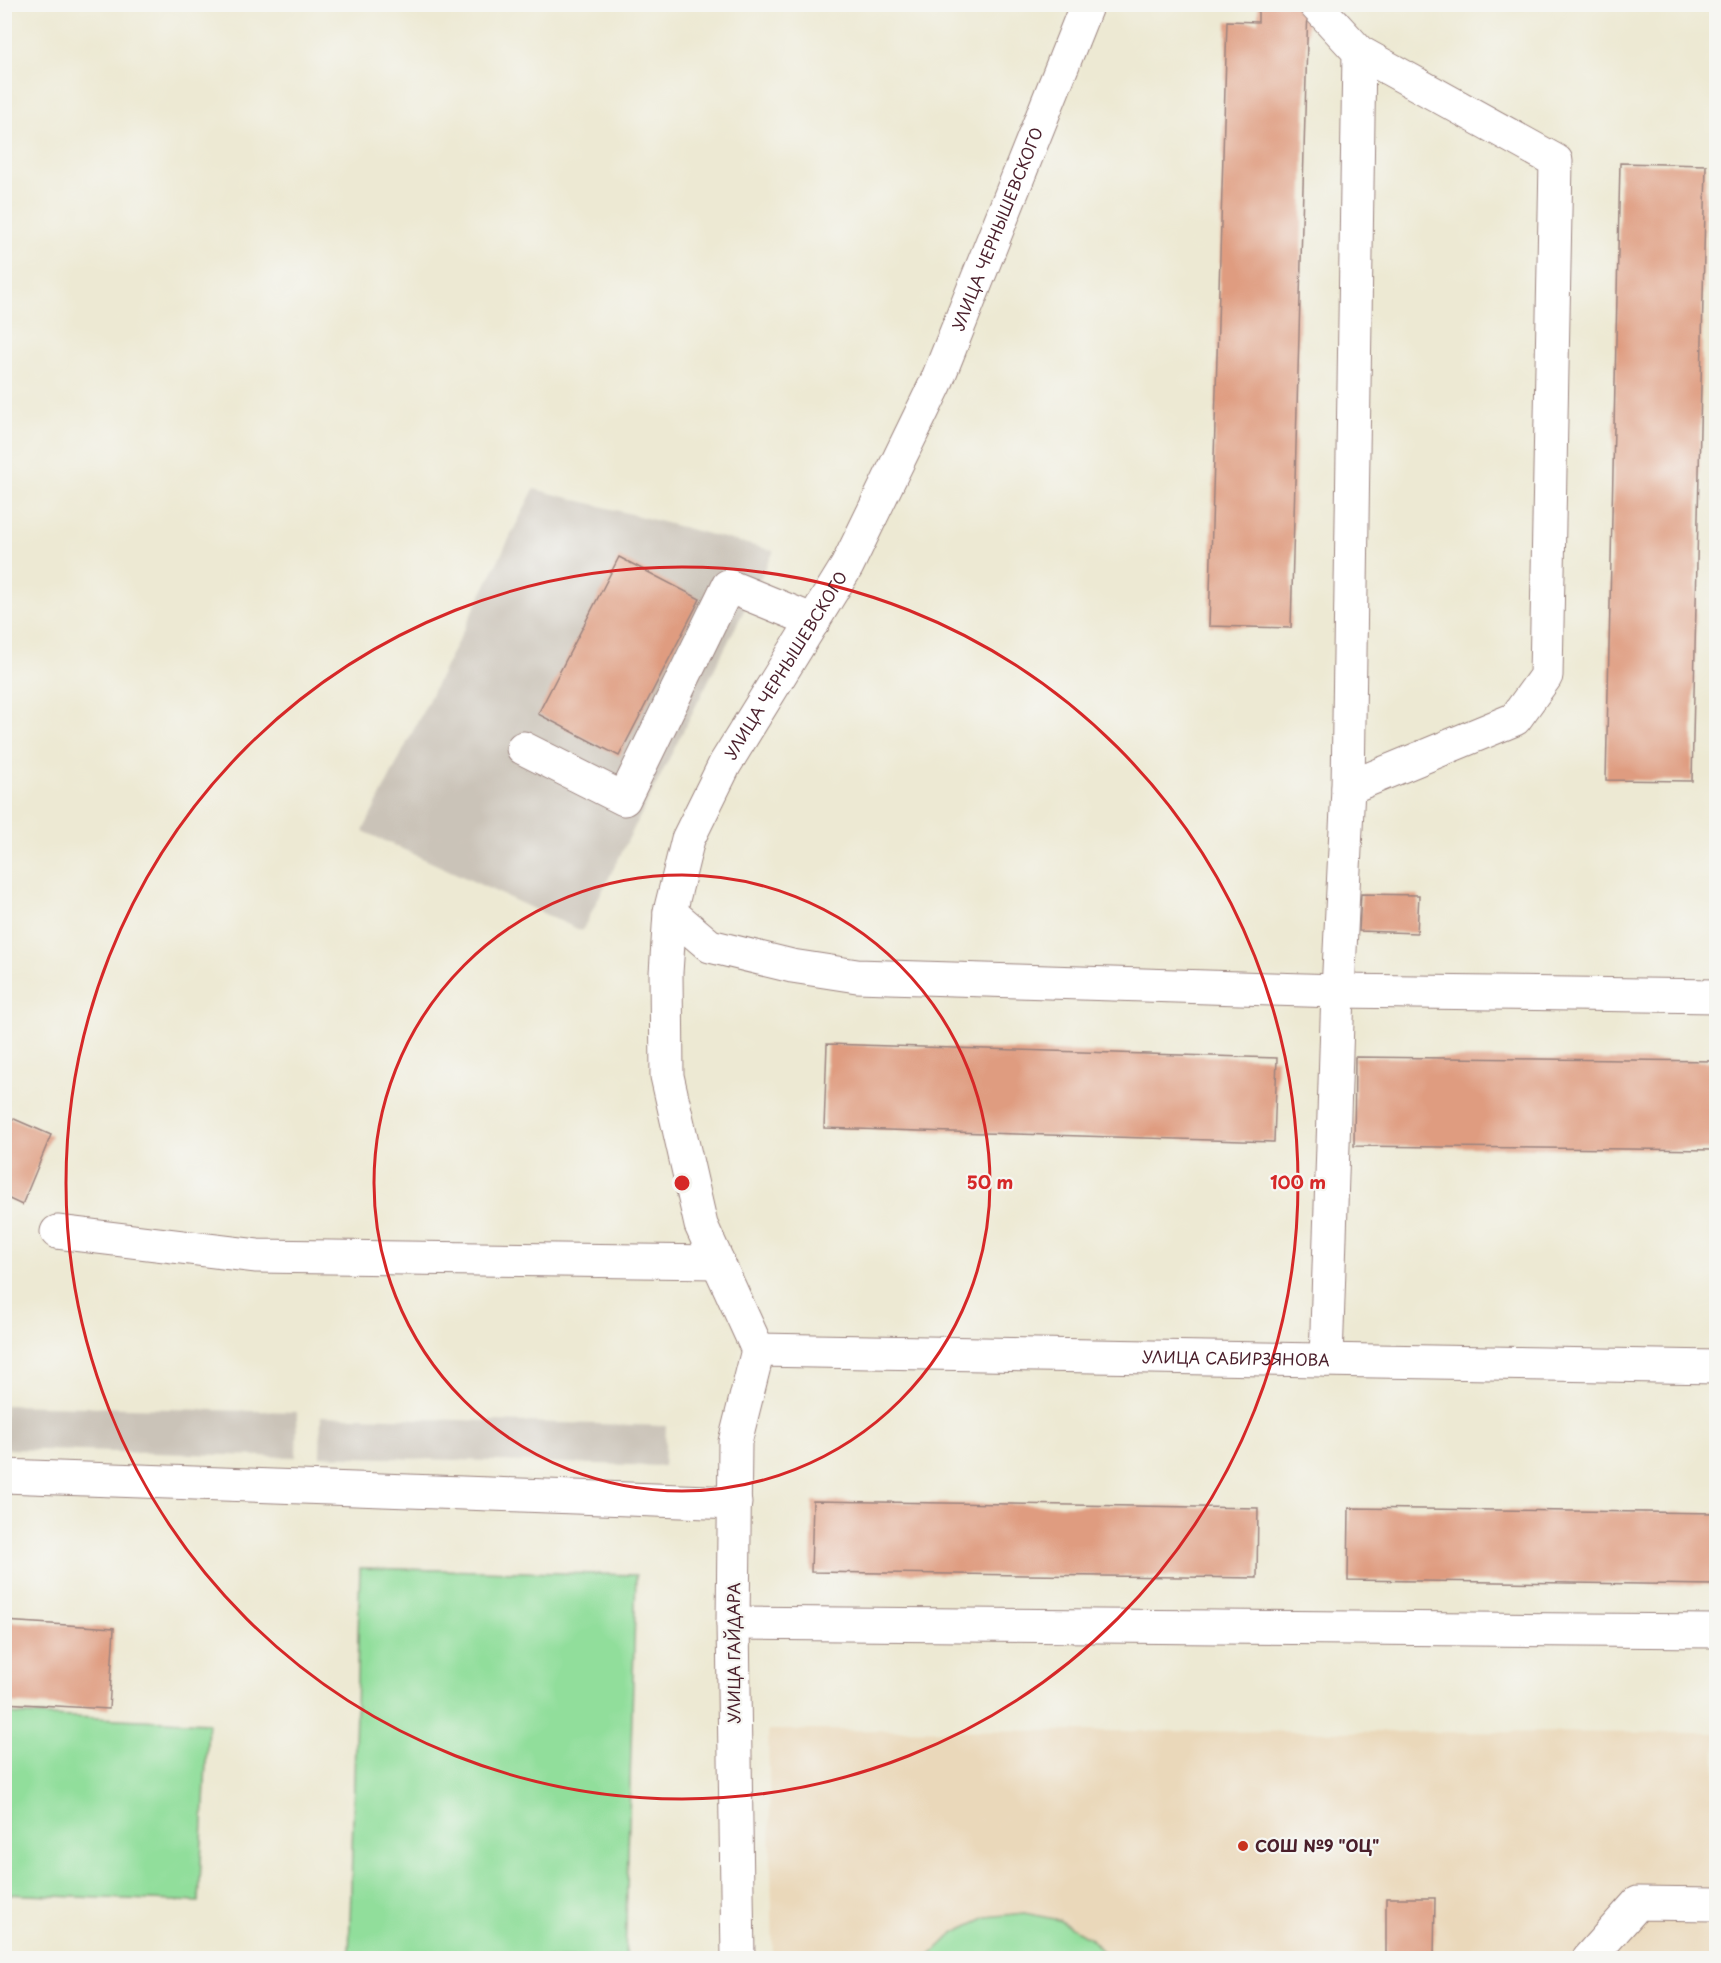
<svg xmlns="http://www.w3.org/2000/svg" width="1721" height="1963" font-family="'Playpen Sans',sans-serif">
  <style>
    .built { fill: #ead8ba }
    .industrial { fill: #cac3b8 }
    .green { fill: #91de9b; stroke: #6e7e63; stroke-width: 1.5 }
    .building { fill: #df9c80 }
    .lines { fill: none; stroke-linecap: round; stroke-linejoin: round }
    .minor-casing { stroke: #9c847f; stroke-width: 35 }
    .minor { stroke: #fff; stroke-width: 33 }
    .ring { fill: none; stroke: #d62828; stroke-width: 3 }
    .poi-dot { fill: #c8321e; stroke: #f6f6f2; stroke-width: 2 }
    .labels { text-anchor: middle; stroke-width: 4.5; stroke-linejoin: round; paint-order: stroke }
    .street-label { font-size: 16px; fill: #4a1f2b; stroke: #f6f6f2 }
    .poi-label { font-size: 16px; font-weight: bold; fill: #4a1f2b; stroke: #f6f6f2; text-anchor: start }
    .centre { fill: #d62828; stroke: #f6f6f2; stroke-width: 3 }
    .ring-label { font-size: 18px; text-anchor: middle; font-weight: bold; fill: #d62828; stroke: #f6f6f2; stroke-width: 4.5; stroke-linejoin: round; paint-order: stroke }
  </style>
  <rect width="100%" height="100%" fill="#f6f6f2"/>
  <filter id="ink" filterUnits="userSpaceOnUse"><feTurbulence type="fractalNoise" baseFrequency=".0167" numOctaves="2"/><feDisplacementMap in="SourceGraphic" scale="12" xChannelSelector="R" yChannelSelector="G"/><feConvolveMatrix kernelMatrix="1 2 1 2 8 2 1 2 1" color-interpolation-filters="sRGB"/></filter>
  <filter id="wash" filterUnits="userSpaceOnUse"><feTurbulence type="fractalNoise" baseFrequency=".008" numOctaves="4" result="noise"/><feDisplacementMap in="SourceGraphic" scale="24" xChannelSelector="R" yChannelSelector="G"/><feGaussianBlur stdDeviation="1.35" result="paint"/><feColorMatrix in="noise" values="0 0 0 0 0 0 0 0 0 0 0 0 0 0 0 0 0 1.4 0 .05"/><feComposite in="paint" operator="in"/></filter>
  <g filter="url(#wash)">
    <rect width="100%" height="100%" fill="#ede9d3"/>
    <path class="built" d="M768,1730L1716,1733V1958H773Z"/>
    <path class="industrial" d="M534,489L774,551L582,931L363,831Z
      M5,1405L297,1412L296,1457L5,1449Z
      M321,1416L666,1426L664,1466L320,1456Z"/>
    <path class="green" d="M360,1568L636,1575L625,1958H349Z
      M5,1714L208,1723L199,1902L5,1894Z
      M1024,1913L1059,1920L1090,1938L1108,1958H928L955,1932L987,1917Z"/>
    <g id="blocks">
      <path class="building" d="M1258,4H1308L1291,628L1209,626L1227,21L1258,22Z
        M1620,163L1706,165L1692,781L1606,780Z
        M619,557L700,599L619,756L538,714Z
        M1361,894L1419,895L1417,933L1359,931Z
        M827,1044L1277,1058L1274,1142L824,1128Z
        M1355,1057L1716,1061V1150L1354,1146Z
        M5,1115L51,1135L22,1205L5,1197Z
        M813,1501L1258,1508L1257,1578L811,1572Z
        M1349,1508L1716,1513V1585L1348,1580Z
        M4,1621L114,1628L109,1709L4,1703Z
        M1386,1898H1435L1434,1958H1386Z"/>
    </g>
  </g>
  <g filter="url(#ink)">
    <use href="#blocks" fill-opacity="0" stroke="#9c847f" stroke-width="1.5"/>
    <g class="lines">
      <defs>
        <g id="minor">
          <path d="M1315,4L1359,52L1348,788L1338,991L1326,1360"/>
          <path d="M523,748L624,799L728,586L814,621"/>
          <path d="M1348,788L1515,719L1546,676L1556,161L1359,52"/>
          <path d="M670,912L710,946L792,966L857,976L1338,991L1716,996"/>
          <path d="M57,1232L257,1256L718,1262"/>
          <path id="s1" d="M758,1350L701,1225L667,1076L666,973L670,912L688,839L725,764L847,566L936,383L1087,4"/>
          <path id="s2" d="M758,1350L1716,1367"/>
          <path d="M4,1476L735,1503"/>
          <path d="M733,1623L1716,1631"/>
          <path d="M738,1958L733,1623L735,1442L758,1350"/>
          <path d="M1589,1958L1638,1903L1716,1904"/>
        </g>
      </defs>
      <use href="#minor" class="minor-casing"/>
      <use href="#minor" class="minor"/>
    </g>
  </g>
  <g class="ring">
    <circle cx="682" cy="1183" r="308"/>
    <circle cx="682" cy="1183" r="616"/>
  </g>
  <circle class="poi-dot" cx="1243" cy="1846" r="6"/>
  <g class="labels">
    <g class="street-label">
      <text dy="6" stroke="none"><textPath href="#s1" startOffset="1215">УЛИЦА ЧЕРНЫШЕВСКОГО</textPath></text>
      <text dy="6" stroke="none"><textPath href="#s1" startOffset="729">УЛИЦА ЧЕРНЫШЕВСКОГО</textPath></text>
      <text dy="6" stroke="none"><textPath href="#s2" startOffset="478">УЛИЦА САБИРЗЯНОВА</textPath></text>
      <text transform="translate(734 1653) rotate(-90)" y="6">УЛИЦА ГАЙДАРА</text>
    </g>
    <g class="poi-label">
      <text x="1255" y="1852">СОШ №9 "ОЦ"</text>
    </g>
  </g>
  <circle cx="682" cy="1183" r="9" class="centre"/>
  <g class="ring-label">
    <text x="990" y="1189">50 m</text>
    <text x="1298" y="1189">100 m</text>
  </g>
  <rect width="1721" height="1963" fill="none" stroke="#f6f6f2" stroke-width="24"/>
</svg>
